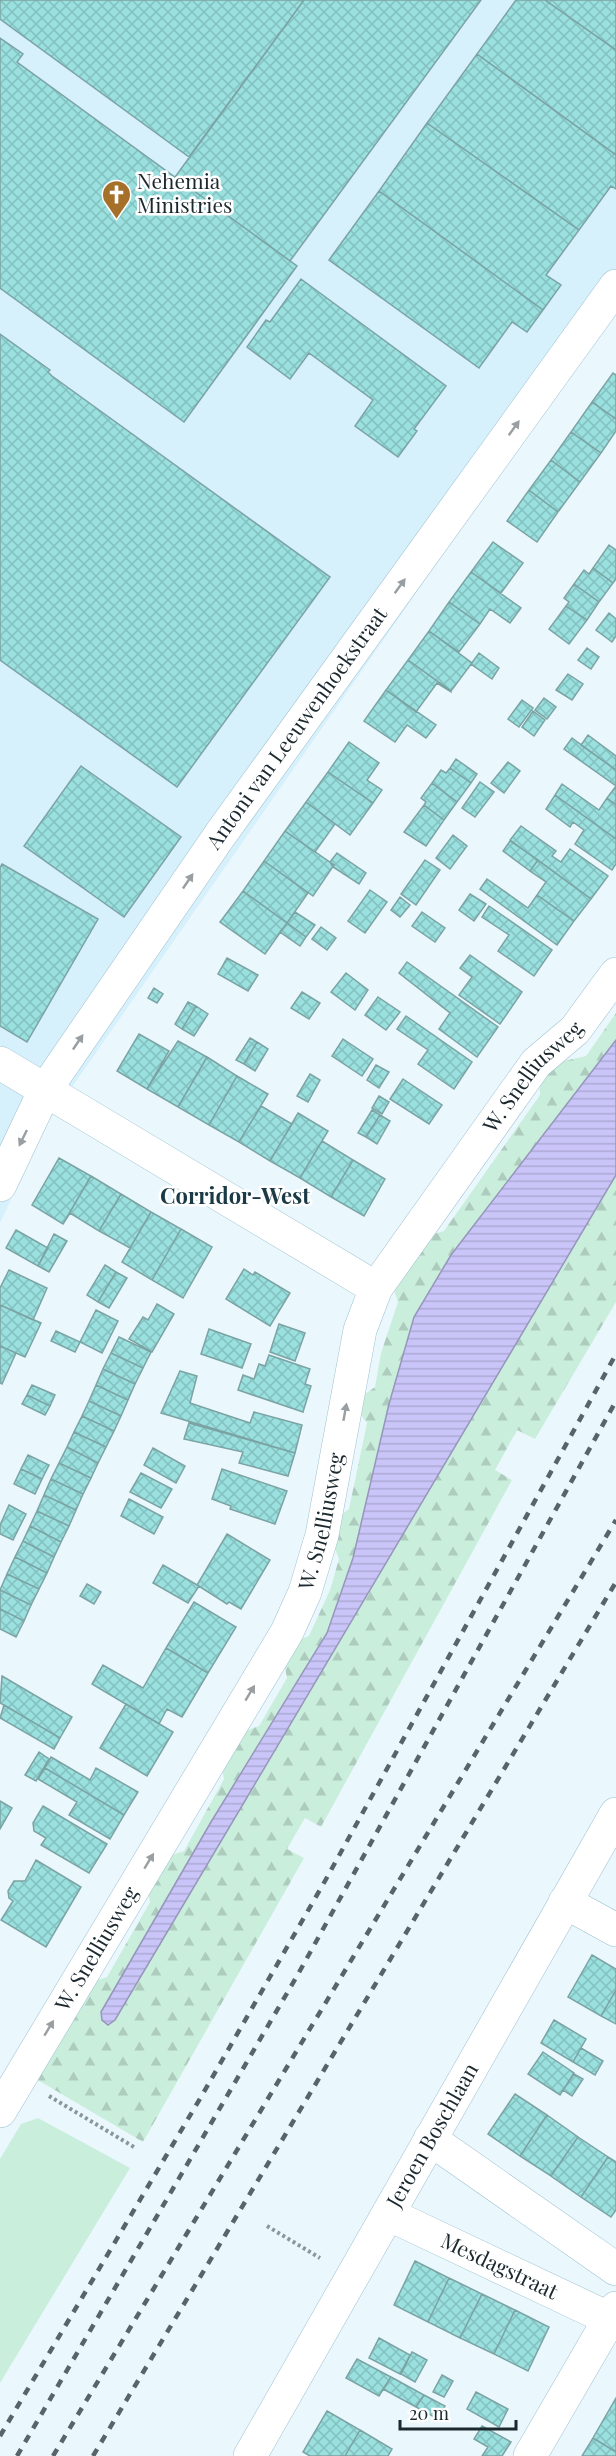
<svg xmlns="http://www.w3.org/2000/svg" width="616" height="2456" font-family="'Playfair Display',serif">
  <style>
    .built { fill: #d6f0fc }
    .green { fill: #caeedc }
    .forest { fill: url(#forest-firs) }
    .water { fill: url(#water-rules); stroke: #9696bb; stroke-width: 1.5 }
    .building { fill: url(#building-cross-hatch); stroke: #7ca3a3; stroke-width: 1.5 }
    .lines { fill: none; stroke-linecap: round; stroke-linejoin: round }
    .minor-casing { stroke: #9ec0d0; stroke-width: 34 }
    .path { stroke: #89969c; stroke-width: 4; stroke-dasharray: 3 3; stroke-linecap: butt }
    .minor { stroke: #fff; stroke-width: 33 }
    .rail { stroke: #57646a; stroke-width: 4.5; stroke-dasharray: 8 8; stroke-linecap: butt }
    .oneway { fill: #989ea1 }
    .labels { text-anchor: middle; stroke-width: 5; stroke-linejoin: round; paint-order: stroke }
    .poi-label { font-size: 21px; fill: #1b282e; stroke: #fff; text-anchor: start }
    .street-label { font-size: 21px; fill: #1b282e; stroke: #fff }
    .neighbourhood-label { font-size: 22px; font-weight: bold; fill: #1b3a46; stroke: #fff }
  </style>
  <defs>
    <pattern id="forest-firs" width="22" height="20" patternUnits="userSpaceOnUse" patternTransform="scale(1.5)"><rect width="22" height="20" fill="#caeedc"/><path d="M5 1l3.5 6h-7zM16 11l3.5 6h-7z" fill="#adccbd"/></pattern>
    <pattern id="water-rules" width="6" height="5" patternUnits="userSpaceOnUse" patternTransform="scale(1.5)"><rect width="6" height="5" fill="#cac5f8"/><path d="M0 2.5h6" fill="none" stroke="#ada9d5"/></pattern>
    <pattern id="building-cross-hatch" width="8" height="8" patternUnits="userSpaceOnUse" patternTransform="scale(1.5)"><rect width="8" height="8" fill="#99e0df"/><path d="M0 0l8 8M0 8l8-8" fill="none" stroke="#83c0c0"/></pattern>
  </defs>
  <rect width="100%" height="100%" fill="#eaf8fe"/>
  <path class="built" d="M0,0H616V306L47,1123L0,1223Z"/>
  <path class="green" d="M38,2118L130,2168L0,2383V2159L21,2124Z"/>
  <path class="forest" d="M616,1013V1040L451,1255L389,1404L353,1558L327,1633L211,1822L101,2012L102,2020L108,2025L115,2020L616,1175V1302L535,1439L517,1430L495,1470L512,1480L321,1827L305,1818L287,1849L304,1858L143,2142L36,2079L92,1982L107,1977L150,1902L147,1889L166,1857L184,1851L224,1779L221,1763L240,1733L259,1726L287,1678L284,1662L294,1641L309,1636L330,1590L339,1559L332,1541L337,1518L349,1509L367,1423L358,1411L362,1396L375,1387L381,1353L398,1302L394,1290L427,1236L444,1231L540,1095V1079L551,1064L586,1056Z"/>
  <path class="water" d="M616,1040V1175L115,2020L108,2025L102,2020L101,2012L211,1822L327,1633L353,1558L389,1404L414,1317L451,1255Z"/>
  <path class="building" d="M0,0H304L189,157L0,19Z
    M304,0H481L290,261L175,177Z
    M516,0H545L616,50V155L477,54Z
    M545,0H616V50Z
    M0,38L23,54L17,62L297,266L184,422L0,288Z
    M477,54L616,155V189L611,186L579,230L427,123Z
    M427,123L579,230L546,275L561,285L543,310L379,191Z
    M379,191L543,310L527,332L512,322L479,368L329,260Z
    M301,279L446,386L414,429L417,431L398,457L355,426L373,400L309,353L290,379L247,347L266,320L270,322Z
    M0,334L50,370L48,372L52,376L330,577L177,787L0,660Z
    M613,373L616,375V419L592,402Z
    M592,402L616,419V431L601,453L571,432Z
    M571,432L601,453L580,482L551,460Z
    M551,460L580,482L558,512L529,490Z
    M529,490L558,512L537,542L507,521Z
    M493,542L523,563L501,593L471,572Z
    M609,545L616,550V579L613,583L593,568Z
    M593,568L613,583L599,602L574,584L584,570L589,574Z
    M471,572L521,608L510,623L490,609L480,624L449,602Z
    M574,584L599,602L587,620L566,606L569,602L564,598Z
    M449,602L480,624L459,652L429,631Z
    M566,606L587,620L569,644L549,629Z
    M609,613L616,619V636L612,642L596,630Z
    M429,631L472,663L451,691L408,660Z
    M587,648L599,657L591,669L578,660Z
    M479,653L499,668L492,679L471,664Z
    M408,660L451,691V692L437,683L416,712L386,690Z
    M568,674L583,684L572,700L556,690Z
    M386,690L436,725L426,738L407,725L395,742L364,721Z
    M544,698L556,707L547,719L535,710Z
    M522,700L533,708L519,727L508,719Z
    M533,711L545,720L534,736L522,727Z
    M588,735L616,756V770L581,745Z
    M572,738L616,770V805L607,798L616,786L564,749Z
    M349,742L379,763L367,780L382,790L373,803L328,772Z
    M456,759L477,774L471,783L450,768Z
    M508,762L520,771L504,793L491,783Z
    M81,766L181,837L124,917L24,846Z
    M450,768L471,783L457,802L432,783L441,770L446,773Z
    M328,772L373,803L350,835L306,802Z
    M480,782L494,792L475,817L462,808Z
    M432,783L457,802L444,820L424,805L426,802L421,798Z
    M562,784L599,810L607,798L616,805V839L555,795Z
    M555,795L616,839V864L612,870L575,844L584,830L573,822L570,827L546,809Z
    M306,802L335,824L315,852L285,831Z
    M424,805L444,820L426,846L404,832Z
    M521,826L556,851L552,856L561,862L570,849L608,876L591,899L510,840Z
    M285,831L334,865L313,896L264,861Z
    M453,835L467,846L450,869L436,858Z
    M510,841L538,860L530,871L503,851Z
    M337,853L366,873L359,884L333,867L330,862Z
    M425,860L440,870L416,905L401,894Z
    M538,860L591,899L574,921L537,895L546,882L530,871Z
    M264,861L308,893L287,923L243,891Z
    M2,864L98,919L27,1042L0,1026V868Z
    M487,879L528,908L537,895L574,921L557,945L480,889Z
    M370,890L387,902L365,933L348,921Z
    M243,891L287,923L265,954L220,922Z
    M470,894L486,904L474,921L459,910Z
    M400,897L410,905L400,917L391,910Z
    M489,906L552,950L534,976L498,951L509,935L482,917Z
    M295,912L315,925L306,937L287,923Z
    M422,912L445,928L435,942L412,926Z
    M287,923L306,937L300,946L280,932Z
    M321,927L336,938L327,950L312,939Z
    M470,955L522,992L500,1024L459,995L472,977L460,968Z
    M227,958L258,975L248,991L218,974Z
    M407,962L498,1027L477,1057L439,1029L450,1013L399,973Z
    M346,973L368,990L355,1010L331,992Z
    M154,988L163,994L157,1003L148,998Z
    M302,992L320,1003L309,1019L291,1008Z
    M378,997L400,1012L386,1030L365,1015Z
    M188,1002L196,1006L182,1029L175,1024Z
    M196,1006L208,1014L194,1036L182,1029Z
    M406,1016L472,1062L454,1089L418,1064L428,1050L397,1029Z
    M139,1034L169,1051L147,1089L117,1071Z
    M250,1038L257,1042L244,1064L236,1060Z
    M343,1039L373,1059L362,1076L332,1056Z
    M178,1041L207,1057L178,1107L147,1089Z
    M257,1042L268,1049L255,1071L244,1064Z
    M207,1057L237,1076L209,1125L178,1107Z
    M376,1065L389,1072L379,1088L367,1080Z
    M310,1074L320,1080L308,1102L297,1096Z
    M237,1076L268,1094L239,1142L209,1125Z
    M403,1079L442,1105L429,1124L390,1099Z
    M379,1096L389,1102L382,1114L372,1108Z
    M261,1106L292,1124L270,1161L239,1142Z
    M372,1110L380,1115L366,1137L358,1133Z
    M298,1113L328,1131L300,1178L270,1161Z
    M380,1115L390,1121L377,1144L366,1137Z
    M322,1141L353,1160L331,1197L300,1178Z
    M59,1158L91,1176L63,1224L32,1205Z
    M353,1160L385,1179L364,1216L331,1197Z
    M91,1176L121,1194L99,1231L70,1213L63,1224Z
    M121,1194L151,1212L130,1248L99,1231Z
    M151,1212L181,1229L152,1280L122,1262Z
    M181,1229L212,1247L183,1298L152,1280Z
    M16,1230L48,1248L38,1266L6,1248Z
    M54,1234L67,1241L49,1272L38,1266Z
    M105,1265L116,1272L98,1302L87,1295Z
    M244,1269L253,1275L255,1272L290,1293L270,1326L226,1299Z
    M9,1270L47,1288L33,1320L0,1305V1288Z
    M116,1272L127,1278L109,1308L98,1302Z
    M157,1304L174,1314L152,1352L129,1339L143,1317L148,1320Z
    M0,1305L41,1323L25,1357L0,1346Z
    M96,1310L118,1321L102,1353L80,1342Z
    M279,1324L305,1333L295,1361L270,1352Z
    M209,1329L251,1344L242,1368L201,1354Z
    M56,1331L80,1342L75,1352L51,1341Z
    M119,1337L151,1352L143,1368L111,1353Z
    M0,1346L16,1353L2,1384L0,1383Z
    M111,1353L143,1368L135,1384L103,1369Z
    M269,1355L310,1369L305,1384L311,1386L303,1412L238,1390L243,1375L254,1379L259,1364L265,1366Z
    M103,1369L135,1384L128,1400L96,1385Z
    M180,1371L197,1376L190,1403L250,1423L254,1412L302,1425L295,1453L161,1413Z
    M32,1385L55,1395L50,1406L27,1395Z
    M96,1385L128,1400L121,1416L89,1401Z
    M27,1395L50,1406L45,1415L22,1404Z
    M89,1401L121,1416L114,1431L82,1416Z
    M82,1416L114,1431L106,1447L74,1432Z
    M189,1423L295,1453L288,1476L239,1463L243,1452L184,1439Z
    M74,1432L106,1447L98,1463L67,1447Z
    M67,1447L98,1463L91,1478L59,1463Z
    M153,1448L185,1466L176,1483L144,1465Z
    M28,1455L49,1465L42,1479L21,1469Z
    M59,1463L91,1478L83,1494L51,1479Z
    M21,1469L42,1479L35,1494L14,1484Z
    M222,1469L287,1491L275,1524L230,1509L231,1506L212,1499Z
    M141,1473L172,1489L161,1508L130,1492Z
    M51,1479L83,1494L76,1510L44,1495Z
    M44,1495L76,1510L69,1526L37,1511Z
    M129,1499L163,1517L154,1534L121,1516Z
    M9,1505L26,1514L13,1540L0,1534V1525Z
    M37,1511L69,1526L61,1542L30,1526Z
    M30,1526L61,1542L54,1557L23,1541Z
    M227,1534L270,1560L241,1609L229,1602L227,1604L197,1585Z
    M23,1541L54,1557L47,1573L15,1557Z
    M15,1557L47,1573L39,1589L7,1574Z
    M163,1565L199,1586L188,1603L153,1583Z
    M7,1574L39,1589L31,1605L0,1590Z
    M87,1584L101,1592L94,1604L80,1596Z
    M0,1590L31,1605L24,1621L0,1609Z
    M194,1602L236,1627L208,1673L166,1648Z
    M0,1609L24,1621L16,1637L0,1629Z
    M166,1648L208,1673L182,1717L167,1709L159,1724L92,1684L103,1665L143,1688Z
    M2,1676L72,1717L60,1738L0,1703Z
    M126,1704L173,1732L147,1776L100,1748Z
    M4,1705L60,1738L54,1749L0,1718Z
    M39,1752L49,1759L36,1781L25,1775Z
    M51,1757L90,1780L96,1768L138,1792L124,1815L45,1768Z
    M45,1768L124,1815L110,1839L69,1815L77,1802L38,1779Z
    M0,1801L12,1808L0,1829Z
    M43,1806L107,1844L89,1873L41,1845L46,1838L34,1831L33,1823Z
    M36,1860L81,1887L46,1947L1,1920L13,1901L9,1898L8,1891L14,1881H25Z
    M592,1955L616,1969V1990L601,2016L568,1997Z
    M616,1990V2024L601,2016Z
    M554,2020L586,2039L573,2062L541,2043Z
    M581,2048L603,2061L595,2075L573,2062Z
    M543,2052L574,2073L560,2095L528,2074Z
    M574,2074L583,2079L572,2096L563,2090Z
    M515,2094L547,2115L520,2156L488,2134Z
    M547,2115L578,2137L551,2176L520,2156Z
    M578,2137L608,2157L581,2197L551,2176Z
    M608,2157L616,2162V2210L611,2217L581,2197Z
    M415,2261L449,2278L428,2322L394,2305Z
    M449,2278L482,2294L460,2338L428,2322Z
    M482,2294L515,2310L494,2354L460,2338Z
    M515,2310L549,2327L528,2371L494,2354Z
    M379,2338L410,2355L400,2374L369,2358Z
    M412,2352L427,2360L415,2382L401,2374Z
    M357,2359L391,2377L379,2396L346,2378Z
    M442,2375L453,2381L444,2397L433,2392Z
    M391,2377L424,2395L416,2407L383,2389Z
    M476,2392L508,2409L499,2427L467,2409Z
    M424,2395L445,2406L438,2419L416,2407Z
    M616,2398V2452L593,2438Z
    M327,2411L360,2430L345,2456H310L303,2452Z
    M482,2426L511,2442L502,2456H482L488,2447L474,2439Z
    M360,2430L392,2449L388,2456H345Z
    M593,2438L616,2452V2456H582Z"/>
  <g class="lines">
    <defs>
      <g id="minor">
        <path d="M0,1063L376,1288"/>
        <path id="s1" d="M0,1185L45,1090L220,835L616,286"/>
        <path d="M565,1902L616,1930"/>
        <path id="s2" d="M0,2111L287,1632L305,1592L322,1535L360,1330L376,1288L536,1063L575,1030L616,974"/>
        <path d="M430,2139L616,2269"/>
        <path id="s3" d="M388,2214L610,2319"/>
        <path id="s4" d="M250,2456L616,1814"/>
        <path d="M530,2456L616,2308"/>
      </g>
    </defs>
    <use href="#minor" class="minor-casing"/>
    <path class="path" d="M49,2096L134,2147
      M267,2226L320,2258"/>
    <use href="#minor" class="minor"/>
    <path class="rail" d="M0,2436L201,2097L325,1881L616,1354
      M17,2456L297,1976L616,1401
      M53,2456L616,1520
      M93,2456L616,1582"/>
  </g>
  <defs><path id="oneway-solid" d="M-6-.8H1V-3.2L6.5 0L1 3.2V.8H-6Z" transform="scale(1.5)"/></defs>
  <g class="oneway">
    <use href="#oneway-solid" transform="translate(514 428) rotate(-54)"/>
    <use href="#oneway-solid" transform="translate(400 586) rotate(-54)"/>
    <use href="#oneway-solid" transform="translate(188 881) rotate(-56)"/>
    <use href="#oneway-solid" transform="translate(78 1042) rotate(-56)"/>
    <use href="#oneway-solid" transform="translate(23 1138) rotate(116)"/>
    <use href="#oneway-solid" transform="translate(345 1412) rotate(-80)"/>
    <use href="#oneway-solid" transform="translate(250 1693) rotate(-59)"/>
    <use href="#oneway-solid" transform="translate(149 1861) rotate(-59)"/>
    <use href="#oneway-solid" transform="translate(49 2028) rotate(-59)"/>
  </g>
  <defs>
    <symbol id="church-pin" viewBox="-11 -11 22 30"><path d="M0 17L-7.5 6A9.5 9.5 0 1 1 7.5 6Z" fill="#a5702a" stroke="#fff"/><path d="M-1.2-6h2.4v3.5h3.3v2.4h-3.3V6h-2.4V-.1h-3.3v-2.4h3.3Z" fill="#fff"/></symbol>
  </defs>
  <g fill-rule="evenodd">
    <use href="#church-pin" x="100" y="178" width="33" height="45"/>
  </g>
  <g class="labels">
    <g class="poi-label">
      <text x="137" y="189">Nehemia<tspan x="137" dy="24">Ministries</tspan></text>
    </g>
    <g class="street-label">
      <text dy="7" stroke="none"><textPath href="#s1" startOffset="546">Antoni van Leeuwenhoekstraat</textPath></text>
      <text dy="7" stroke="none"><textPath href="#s2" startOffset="1179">W. Snelliusweg</textPath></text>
      <text dy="7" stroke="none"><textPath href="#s2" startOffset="675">W. Snelliusweg</textPath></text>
      <text dy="7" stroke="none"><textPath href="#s2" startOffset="189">W. Snelliusweg</textPath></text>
      <text dy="7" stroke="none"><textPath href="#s4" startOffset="369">Jeroen Boschlaan</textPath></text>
      <text dy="7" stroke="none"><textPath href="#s3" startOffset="123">Mesdagstraat</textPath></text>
    </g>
    <g class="neighbourhood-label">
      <text x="235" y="1204">Corridor-West</text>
    </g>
  </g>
  <path d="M400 2420v9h116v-9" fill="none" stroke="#1b282e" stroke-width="3"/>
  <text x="409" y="2420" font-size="18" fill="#1b282e" stroke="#ffffff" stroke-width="4.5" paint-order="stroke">20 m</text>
</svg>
